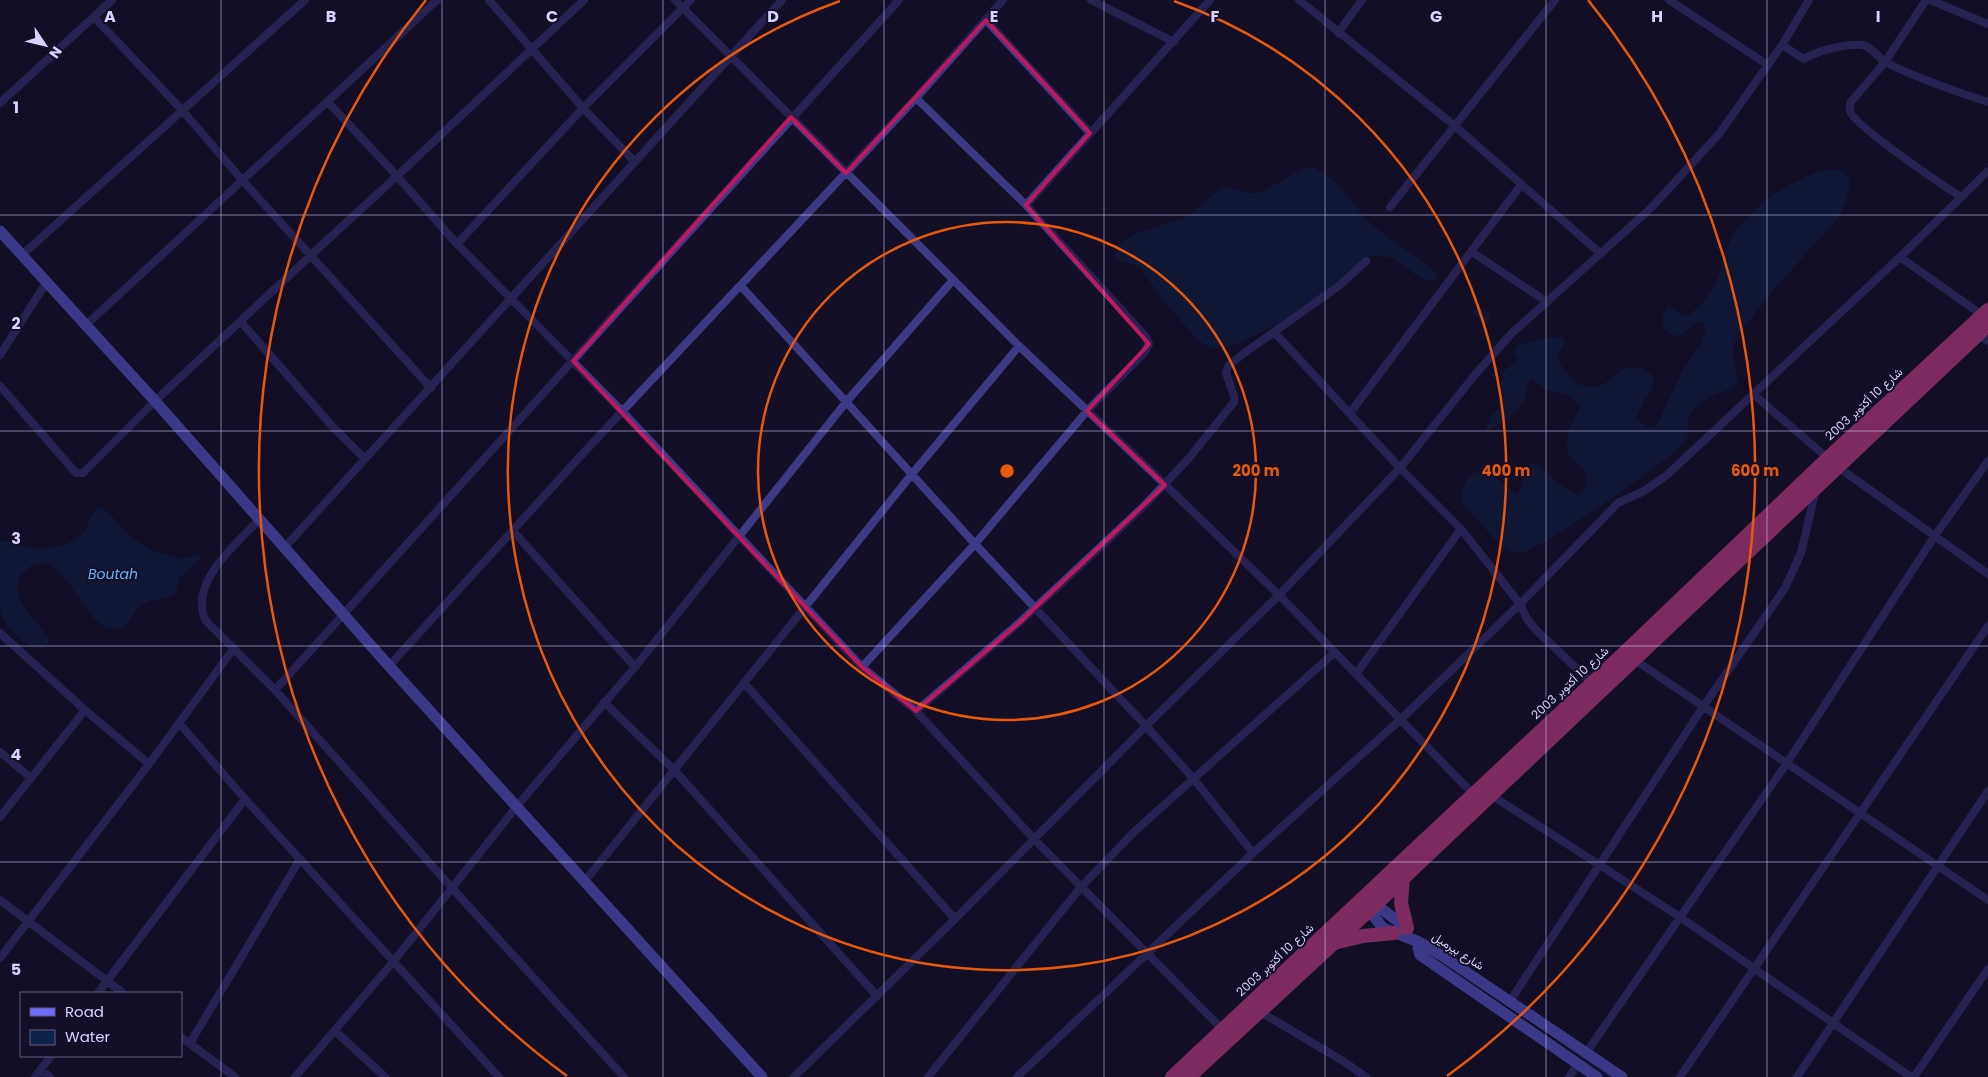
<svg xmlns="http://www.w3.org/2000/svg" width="1988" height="1077" font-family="Poppins,Vazirmatn,sans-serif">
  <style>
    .water { fill: #0c2248 }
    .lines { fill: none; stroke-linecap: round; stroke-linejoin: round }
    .stream { stroke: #0c2248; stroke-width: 2.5 }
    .street { stroke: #3d3a85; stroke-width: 8 }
    .secondary { stroke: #6f6bff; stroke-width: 11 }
    .highway { stroke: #ff4fa3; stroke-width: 14 }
    .marked { fill: none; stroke: #c2185b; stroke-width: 4; stroke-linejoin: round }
    .grid { fill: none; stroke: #d9d4ff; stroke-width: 1; stroke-opacity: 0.55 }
    .ring { fill: none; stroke: #e8590c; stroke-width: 2.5 }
    .labels { text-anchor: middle; stroke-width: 4; stroke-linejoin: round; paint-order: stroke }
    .street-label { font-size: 12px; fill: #d9d4ff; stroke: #130f26 }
    .water-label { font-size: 14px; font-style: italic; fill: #62b6ff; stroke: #130f26 }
    .grid-label { font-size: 16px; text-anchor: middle; font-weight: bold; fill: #d9d4ff; stroke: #130f26; stroke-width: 4; stroke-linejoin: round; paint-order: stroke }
    .centre { fill: #e8590c; stroke: #130f26; stroke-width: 2.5 }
    .ring-label { font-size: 15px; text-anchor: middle; font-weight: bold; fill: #e8590c; stroke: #130f26; stroke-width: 4; stroke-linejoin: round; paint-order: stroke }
  </style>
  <rect width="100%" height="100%" fill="#130f26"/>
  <path class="water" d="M1311,167C1340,177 1352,207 1373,225C1393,243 1416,255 1436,272L1438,275L1435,280C1411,283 1401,249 1370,257L1297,314L1240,343L1218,348L1209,347L1199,341L1165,303L1140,267C1132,263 1122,264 1115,257C1111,234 1169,225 1184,218C1198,212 1208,197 1220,189L1224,187C1234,188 1244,194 1254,193C1271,192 1291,171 1311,167Z
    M1824,170C1829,170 1836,169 1841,171C1859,177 1844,207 1838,218L1775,288L1736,338L1732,351L1738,380L1734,387C1717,395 1690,400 1688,423C1687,427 1688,432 1688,436C1685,440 1683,444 1679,448C1660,465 1536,555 1517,553C1500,551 1477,517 1464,505C1459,495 1464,485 1469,476C1487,463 1503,486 1517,494C1527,485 1518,469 1534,462L1563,487L1579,496C1584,493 1586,489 1586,483C1590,464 1571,465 1568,451C1564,433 1574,421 1581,406L1566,394L1548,390L1531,379C1525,385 1527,394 1523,402C1516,414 1503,421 1492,429L1488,431L1485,430L1491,417L1501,405L1499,392L1504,371L1519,359L1515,353V347C1520,343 1557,335 1563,338L1564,344C1558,354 1555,357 1562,367C1570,381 1588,394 1604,384C1614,378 1620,367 1634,367C1642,367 1648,372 1654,377C1653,393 1640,404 1636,419L1647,428L1653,427L1658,423L1683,370L1701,344L1706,328L1704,324L1699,321L1684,333L1675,336C1661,332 1658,319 1667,308C1676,308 1678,315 1686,317C1700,308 1714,290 1719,275C1722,267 1723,258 1726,250C1741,211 1787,182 1824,170Z
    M1476,308H1482L1491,315L1488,324L1475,316L1474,312Z
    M100,507L108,512L129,535L150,550L180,559L200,555L202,557L180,577L176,593C165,600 150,598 140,606C130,614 130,631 113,629C80,626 63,538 26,570C0,593 40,622 50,641C40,664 6,627 1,615C0,607 0,553 0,540C10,542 20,546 31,548C49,550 74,546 85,530C90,523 91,511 100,507Z"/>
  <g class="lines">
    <path class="stream" d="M1573,1051L1611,1077"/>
    <path class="street" d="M489,0L583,108L634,161
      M675,0L1019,346L1152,472L1279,595L1474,795
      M1091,0L1174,42
      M1299,0L1455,126L1601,254
      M1669,0L1768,65
      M1926,0L1885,62L1850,103C1850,106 1849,109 1850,111C1853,125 1944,186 1961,197
      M1930,0L1988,24
      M94,17L182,110L243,181L431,388
      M986,20L1090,133
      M1338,33L1362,0
      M1782,45L1804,59C1816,51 1847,43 1863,45C1872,47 1879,59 1887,63C1919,79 1954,91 1988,102
      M916,98L1026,205L1210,0
      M328,102L397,176L457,244L622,411L862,667L916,711L1034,839L1225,1032
      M0,103L112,0
      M1390,207L1555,0
      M457,244L583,108L691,0
      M1472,252L1547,302
      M22,255L305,0
      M1900,257L1982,315
      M741,286L975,544L1146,726L1193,778L1253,853
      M241,322L332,426L365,459
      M86,325L437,0
      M1275,333L1400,468L1461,529L1520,604L1527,619L1536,630L1592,683
      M1978,334L1988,341
      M0,355L46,283
      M0,386L76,473H83L155,401L311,255L397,176L584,0
      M1753,394L1838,467L1988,574
      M1350,413L1521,185
      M260,519C237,543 187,584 206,621L275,690L452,888L624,1077
      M513,531L635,667
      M285,547L782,0
      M0,633L85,710
      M1632,658L1988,900
      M389,666L587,449L916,98L1003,0
      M862,667L975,544L1087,411L1145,352L1149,344L1146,337L1026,205
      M1356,674L1461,529
      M745,684L955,919
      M275,690L899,0
      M604,702L675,771L877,996
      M916,711L1019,623L1144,506L1189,458L1234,402V396L1226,373L1228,366L1243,354L1340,285L1366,261
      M179,723L245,799L499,1077
      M0,752L31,778
      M1491,795L1680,917L1911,1077
      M0,817L85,710L149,764
      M585,881L912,474L1019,346
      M0,900L123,993
      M0,958L149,764L234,648
      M98,993L245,799
      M1510,1001L1703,707L1785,588L1801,553L1816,489
      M1259,1011L1343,1061L1366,1077
      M335,1031L385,1077
      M181,1037L235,1077
      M190,1043L300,859
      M1586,1053L1787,763L1934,537L1988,461
      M40,1070L50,1077
      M35,1077L51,1056
      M295,1077L393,962L517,806L635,667L847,401L953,280
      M794,1077L955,919L1146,726L1279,595L1400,468L1474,376L1511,334L1651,208L1719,134L1782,45L1809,0
      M928,1077L1081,887L1135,831L1334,653
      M1017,1077L1253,853L1401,719L1520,604L1618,503L1644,491L1667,475L1900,257L1988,171
      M1569,1077L1578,1064
      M1680,1077L1988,626
      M1797,1077L1988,791
      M1914,1077L1988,969"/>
    <path class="secondary" d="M0,231L155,401L389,666L762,1077
      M1368,901L1383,910L1408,929
      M1365,905L1383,928L1419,942L1441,955L1622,1077
      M1419,942L1418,948L1420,955L1597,1077"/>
    <path class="highway" d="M1403,877L1401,903L1407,928
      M1334,943L1363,936L1394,933
      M1172,1077L1625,652L1828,458L1988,310
      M1189,1077L1375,905L1988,325"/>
  </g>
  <path d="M0 0H1988V1077H0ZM986,20L1090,133L1026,205L1149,344L1087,411L1165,485L1019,623L916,711L862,667L573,361L791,117L846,173Z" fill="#130f26" fill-opacity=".55" fill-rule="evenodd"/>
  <path class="marked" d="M986,20L1090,133L1026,205L1149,344L1087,411L1165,485L1019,623L916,711L862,667L573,361L791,117L846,173Z"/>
  <path class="grid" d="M221,0V1077M442,0V1077M663,0V1077M884,0V1077M1104,0V1077M1325,0V1077M1546,0V1077M1767,0V1077M0,215H1988M0,431H1988M0,646H1988M0,862H1988"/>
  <g class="ring">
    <circle cx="1007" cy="471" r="249"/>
    <path d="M1174 1A499 499 0 1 1 840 1"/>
    <path d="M567 1076A748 748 0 0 1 426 0M1588 0A748 748 0 0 1 1447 1076"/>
  </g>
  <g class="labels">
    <g class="street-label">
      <text transform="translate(1864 404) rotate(-43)" y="4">شارع 10 أكتوبر 2003</text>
      <text transform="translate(1570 683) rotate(-43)" y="4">شارع 10 أكتوبر 2003</text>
      <text transform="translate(1458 951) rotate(33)" y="4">شارع بيرميل</text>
      <text transform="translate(1275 960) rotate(-43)" y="4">شارع 10 أكتوبر 2003</text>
    </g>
    <g class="water-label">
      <text x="113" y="579">Boutah</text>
    </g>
  </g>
  <g class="grid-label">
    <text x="110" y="22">A</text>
    <text x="331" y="22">B</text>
    <text x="552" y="22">C</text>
    <text x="773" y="22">D</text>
    <text x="994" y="22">E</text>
    <text x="1215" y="22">F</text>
    <text x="1436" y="22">G</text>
    <text x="1657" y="22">H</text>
    <text x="1878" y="22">I</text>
    <text x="16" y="113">1</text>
    <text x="16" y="329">2</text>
    <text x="16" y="544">3</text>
    <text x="16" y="760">4</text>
    <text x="16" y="975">5</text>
  </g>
  <circle cx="1007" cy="471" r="8" class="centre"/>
  <g class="ring-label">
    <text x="1256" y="476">200 m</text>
    <text x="1506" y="476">400 m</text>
    <text x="1755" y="476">600 m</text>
  </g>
  <rect x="20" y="992" width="162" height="65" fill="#130f26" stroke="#625e7d"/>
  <rect x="30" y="1008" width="25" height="8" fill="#6f6bff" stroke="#625e7d"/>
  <text x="65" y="1017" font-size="15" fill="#d9d4ff">Road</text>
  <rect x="30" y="1030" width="25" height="15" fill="#0c2248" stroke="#625e7d"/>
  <text x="65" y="1042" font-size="15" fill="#d9d4ff">Water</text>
  <g transform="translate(45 45) rotate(125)" stroke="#130f26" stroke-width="4" paint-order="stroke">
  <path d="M0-4L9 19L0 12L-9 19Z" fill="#d9d4ff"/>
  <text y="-8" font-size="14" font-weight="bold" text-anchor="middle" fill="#d9d4ff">N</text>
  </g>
</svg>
